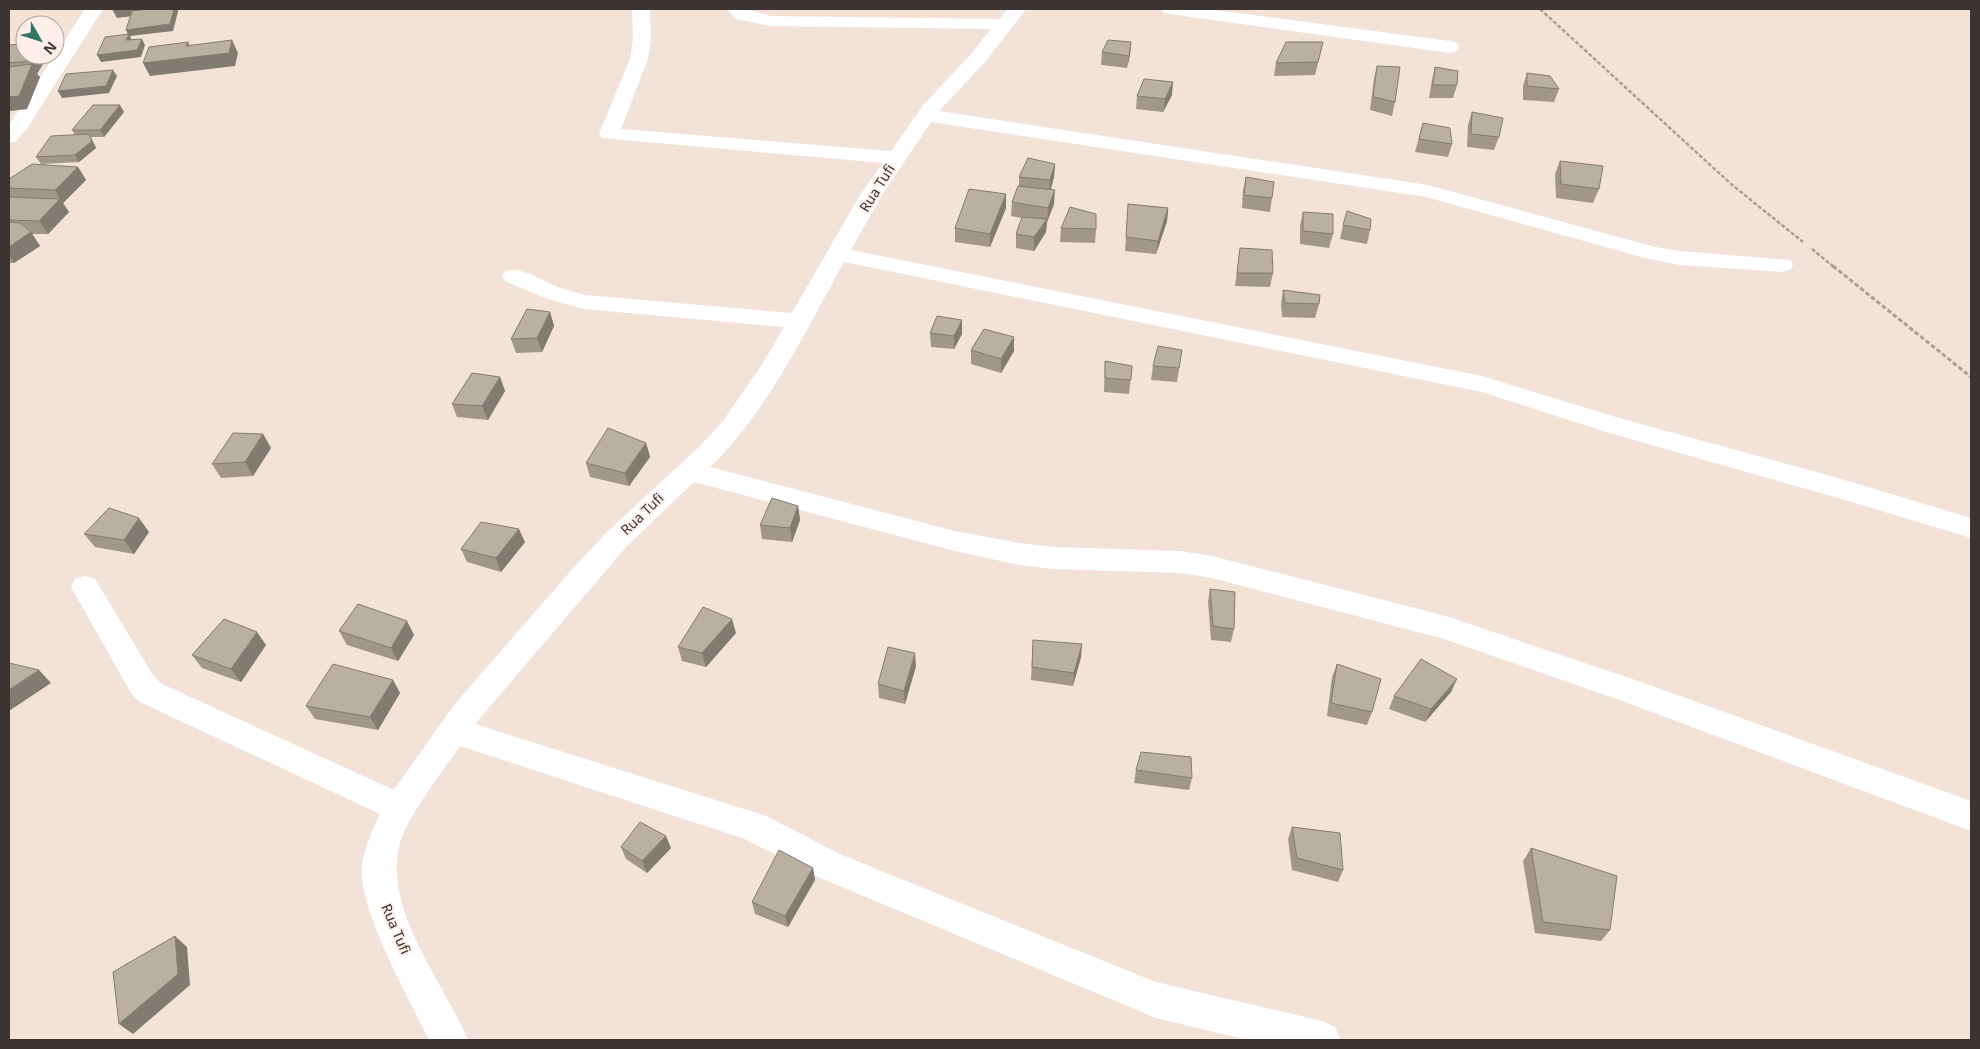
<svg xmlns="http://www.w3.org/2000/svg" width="1980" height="1049" font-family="'Noto Sans',sans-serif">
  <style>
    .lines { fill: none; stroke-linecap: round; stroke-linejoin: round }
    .path-far1 { stroke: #aa9e95; stroke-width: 2.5; stroke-dasharray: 4 2; stroke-linecap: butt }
    .path { stroke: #aa9e95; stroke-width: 3; stroke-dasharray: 4.5 2.5; stroke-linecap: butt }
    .street { fill: #fff; fill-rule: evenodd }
    .wall { fill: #a0978a }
    .shaded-wall { fill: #827b71 }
    .building { fill: #bab0a1; stroke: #827b71 }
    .labels { text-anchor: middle; stroke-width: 4; stroke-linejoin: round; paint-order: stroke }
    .street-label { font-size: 14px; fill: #3b3430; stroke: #fdefe7 }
  </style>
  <rect width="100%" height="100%" fill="#f2e2d7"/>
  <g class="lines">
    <path class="path-far1" d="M1540,9L1731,184L1803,242
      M1812,249L1834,267"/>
    <path class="path" d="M1833,266L1971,377"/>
    <path class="street" d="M85,9H103L26,130L16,141L9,143V125Z
      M632,9H650L651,39L648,59L621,129L891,151L924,104L972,53L991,29L770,26L736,19L727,9H746L770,16L1000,19L1008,9H1026L986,61L939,111L1428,185L1655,247L1680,251L1790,260L1793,265L1790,270L1782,272L1680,265L1645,258L1426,197L931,122L882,195L851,250L1482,376L1619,418L1838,478L1971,518V538L1838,498L1606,432L1482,392L844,262C806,330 767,413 710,467L955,531L1019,543L1053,547L1180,551L1212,556L1446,616L1644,683L1971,801V831L1622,701L1444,639L1212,578L1180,573L1053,569L1019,565L955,551L694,482L627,546L475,724L766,816L842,855L1156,982L1322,1021L1335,1027L1341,1040H1247L1156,1018L818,877L745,839L460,746C443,771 408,815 400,843C382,909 443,981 468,1040H429C410,1000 357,908 362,865C365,846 372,831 380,814L140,702L131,693L71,587L75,579L85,576L95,579L153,675L162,684L394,790L454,705L576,565L607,532L700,446L723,421L763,363L784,327L584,309L542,297L505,281L502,276L505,271C523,266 541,281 558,287C567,290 576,292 585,295L792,313L860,195L883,163L602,138L599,134L630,59L633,39Z
      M1161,9H1208L1450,41L1457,43L1459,47L1457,51L1450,53L1170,14L1164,13Z"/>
  </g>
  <path class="wall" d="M1131,42L1130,55L1127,68L1101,65L1102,52Z
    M9,45L48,55L37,74L40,77L27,109L9,111Z
    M1320,55L1315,75L1274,76L1276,63Z
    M1377,66L1395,102L1392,116L1370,110L1374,79Z
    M1435,67L1457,85L1453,98H1429L1432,80Z
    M1527,73L1559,89L1554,102L1523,100V86Z
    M1172,95L1163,112L1136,109L1137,96Z
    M124,112L104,137H91L96,148L79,162L41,164L36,157L75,135L72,130Z
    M1472,112L1499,137L1494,150L1467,147L1468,125Z
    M1423,123L1452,144L1448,157L1415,152Z
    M1560,161L1599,189L1593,203L1556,198L1555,174Z
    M1055,164L1054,177L1051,190L1054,204L1047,222L1046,232L1034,251L1016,248V234L1022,218L1011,216L1012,202L1019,186V177Z
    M78,167L86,180L63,203L69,212L48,234H32L40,246L14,263H9V179Z
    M1246,177L1272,198L1270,212L1242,208L1243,190Z
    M1006,194V208L990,247L955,242V228Z
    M1128,204L1168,208L1167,221L1156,254L1125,251Z
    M1303,212L1333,234L1329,248L1300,244V226Z
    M1343,225L1370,230L1367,244L1340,239Z
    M1061,228L1096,229L1095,243L1060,242Z
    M1240,248L1273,273L1270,287L1235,286Z
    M1283,290L1319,304L1315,318L1282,317L1281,304Z
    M550,312L554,326L542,352L516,353L511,339Z
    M930,333L962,334L954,349L931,347Z
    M1014,337V351L1001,373L971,364V350Z
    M1182,350L1177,382L1151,380L1153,366Z
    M1105,361L1132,366L1129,394L1104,392Z
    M500,377L505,391L488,420L457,417L452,404Z
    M263,434L271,448L253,476L221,478L212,464Z
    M646,443L650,457L629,486L590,477L586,463Z
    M798,506L800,520L792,542L762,539L760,525Z
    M149,532L134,554L95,547L84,534Z
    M525,542L501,572L467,562L461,549Z
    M1210,589L1234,629L1231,642L1211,640L1208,602Z
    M339,631L414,635L398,661L347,645Z
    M736,633L706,667L682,661L678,647Z
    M1033,640L1081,657L1073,686L1031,680Z
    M266,645L241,682L202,668L192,655Z
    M1337,664L1372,712L1367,725L1327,716L1332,677Z
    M916,666L905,704L879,698L878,684Z
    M393,680L400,693L378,730L315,719L306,706Z
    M1451,692L1425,722L1389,709L1394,696Z
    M1136,770L1192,778L1189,790L1134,783Z
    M1292,827L1343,870L1338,882L1292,870L1288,839Z
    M621,847L671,848L647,873L626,859Z
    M1531,848L1610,930L1601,941L1535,933L1523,861Z
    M813,868L815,880L788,927L755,914L752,902Z"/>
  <path class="shaded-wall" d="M112,9H191L178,10V12L173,31L130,36L132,41L126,40L128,35L126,30L174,11L117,18Z
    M142,39L145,45L141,57L101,62L97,55Z
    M232,40L238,53L235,66L150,76L143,63L186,46L188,42L194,55Z
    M1131,42L1130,55L1127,68L1129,56Z
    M33,55H48L37,74L40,77L27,109L9,111V97L32,65L30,61Z
    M113,70L117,76L109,93L62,98L58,91Z
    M1173,82L1172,95L1163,112L1165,99Z
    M120,105L124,112L104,137L100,130Z
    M89,134L96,148L79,162L75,155Z
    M1055,164L1054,177L1049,193L1050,180Z
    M78,167L86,180L63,203L69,212L48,234L39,221L60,199L55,190Z
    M1055,190L1054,204L1047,222L1048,208Z
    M1006,194V208L990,247V234Z
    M1168,208L1167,221L1156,254L1158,241Z
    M1047,219L1046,232L1034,251V237Z
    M31,232L40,246L14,263L9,255V247Z
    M550,312L554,326L542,352L537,338Z
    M962,320V334L954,349V336Z
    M1014,337V351L1001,373V359Z
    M500,377L505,391L488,420L482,406Z
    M263,434L271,448L253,476L245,462Z
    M646,443L650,457L629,486L625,473Z
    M798,506L800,520L792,542L790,528Z
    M139,518L149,532L134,554L124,540Z
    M519,529L525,542L501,572L496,558Z
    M732,619L736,633L706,667L702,653Z
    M407,621L414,635L398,661L391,648Z
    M257,632L266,645L241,682L231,669Z
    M1082,644L1081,657L1073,686L1074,673Z
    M915,653L916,666L905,704L904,691Z
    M39,670L51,683L9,711V690Z
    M1457,679L1451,692L1425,722L1431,709Z
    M393,680L400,693L378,730L370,717Z
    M666,836L671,848L647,873L642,861Z
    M813,868L815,880L788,927L785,916Z
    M175,936L187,947L190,985L133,1034L119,1024Z"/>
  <path class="building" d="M147,9H174L170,24L126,30L132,11Z
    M129,34L126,40L142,39L137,50L97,55L105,37Z
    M232,40L229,53L143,63L149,47L188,42L186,46Z
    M1108,40L1131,42L1129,56L1102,52Z
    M1286,42H1323L1318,62L1276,63Z
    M25,44V55H33L30,61L9,63V45Z
    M32,64L19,96L9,97V67Z
    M1377,66L1400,67L1395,102L1373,97Z
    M1435,67L1458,71L1457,85H1433Z
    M113,70L106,86L58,91L66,74Z
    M1527,73L1550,76L1559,89L1527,86Z
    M1144,79L1173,82L1165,99L1137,96Z
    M93,105H120L100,130H72Z
    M1472,112L1503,118L1499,137L1471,134Z
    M1423,123L1450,128L1452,144L1419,139Z
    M89,134L92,141L75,155L36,157L51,136Z
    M1028,158L1055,164L1050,180L1019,177Z
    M1560,161L1603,166L1599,189L1561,184Z
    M32,164L78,167L55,190L9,188V179Z
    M1246,177L1274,182L1272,198L1244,195Z
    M1018,186L1055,190L1048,208L1012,202Z
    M969,189L1006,194L990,234L955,228Z
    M9,197L60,199L39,221L9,220Z
    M1128,204L1168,208L1158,241L1126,237Z
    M1070,207L1096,214V229L1061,228Z
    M1347,211L1371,219L1370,230L1343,225Z
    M1303,212L1333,214V234L1303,231Z
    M1022,217L1047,219L1034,237L1016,234Z
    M9,222L20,223L31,232L9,247Z
    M1240,248L1272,250L1273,273H1237Z
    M1283,290L1320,295L1319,304L1285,303Z
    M527,309L550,312L537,338L511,339Z
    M937,316L962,320L954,336L930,333Z
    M984,329L1014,337L1001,359L971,350Z
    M1158,346L1182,350L1179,368L1153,366Z
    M1105,361L1132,366L1131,380L1105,378Z
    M472,373L500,377L482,406L452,404Z
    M608,428L646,443L625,473L586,463Z
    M233,433L263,434L245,462L212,464Z
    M772,498L798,506L790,528L760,525Z
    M109,508L139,518L124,540L84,534Z
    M481,522L519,529L496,558L461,549Z
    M1210,589L1235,592L1234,629L1213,626Z
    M358,604L407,621L391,648L339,631Z
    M703,607L732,619L702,653L678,647Z
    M224,619L257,632L231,669L192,655Z
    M1033,640L1082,644L1074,673L1032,667Z
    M888,647L915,653L904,691L878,684Z
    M1421,659L1457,679L1431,709L1394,696Z
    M9,663L39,670L9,690Z
    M333,664L393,680L370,717L306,706Z
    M1337,664L1381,679L1372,712L1331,703Z
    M1141,752L1191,757L1192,778L1136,770Z
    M640,822L666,836L642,861L621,847Z
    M1292,827L1340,833L1343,870L1297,858Z
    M1531,848L1617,876L1610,930L1543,922Z
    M779,850L813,868L785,916L752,902Z
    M175,936L178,974L119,1024L113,972Z"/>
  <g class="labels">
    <g class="street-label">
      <text transform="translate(877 188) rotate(-58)" y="5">Rua Tufi</text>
      <text transform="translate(642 514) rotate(-44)" y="5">Rua Tufi</text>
      <text transform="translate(396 929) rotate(67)" y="5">Rua Tufi</text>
    </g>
  </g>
  <rect width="1980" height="1049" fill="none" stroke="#3b3430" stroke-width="20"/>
  <g transform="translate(40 40) rotate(129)"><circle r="24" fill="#fdefe7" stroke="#afa49e"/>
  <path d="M0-4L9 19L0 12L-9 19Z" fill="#337565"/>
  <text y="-8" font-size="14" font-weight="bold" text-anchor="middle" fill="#3b3430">N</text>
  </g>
</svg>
